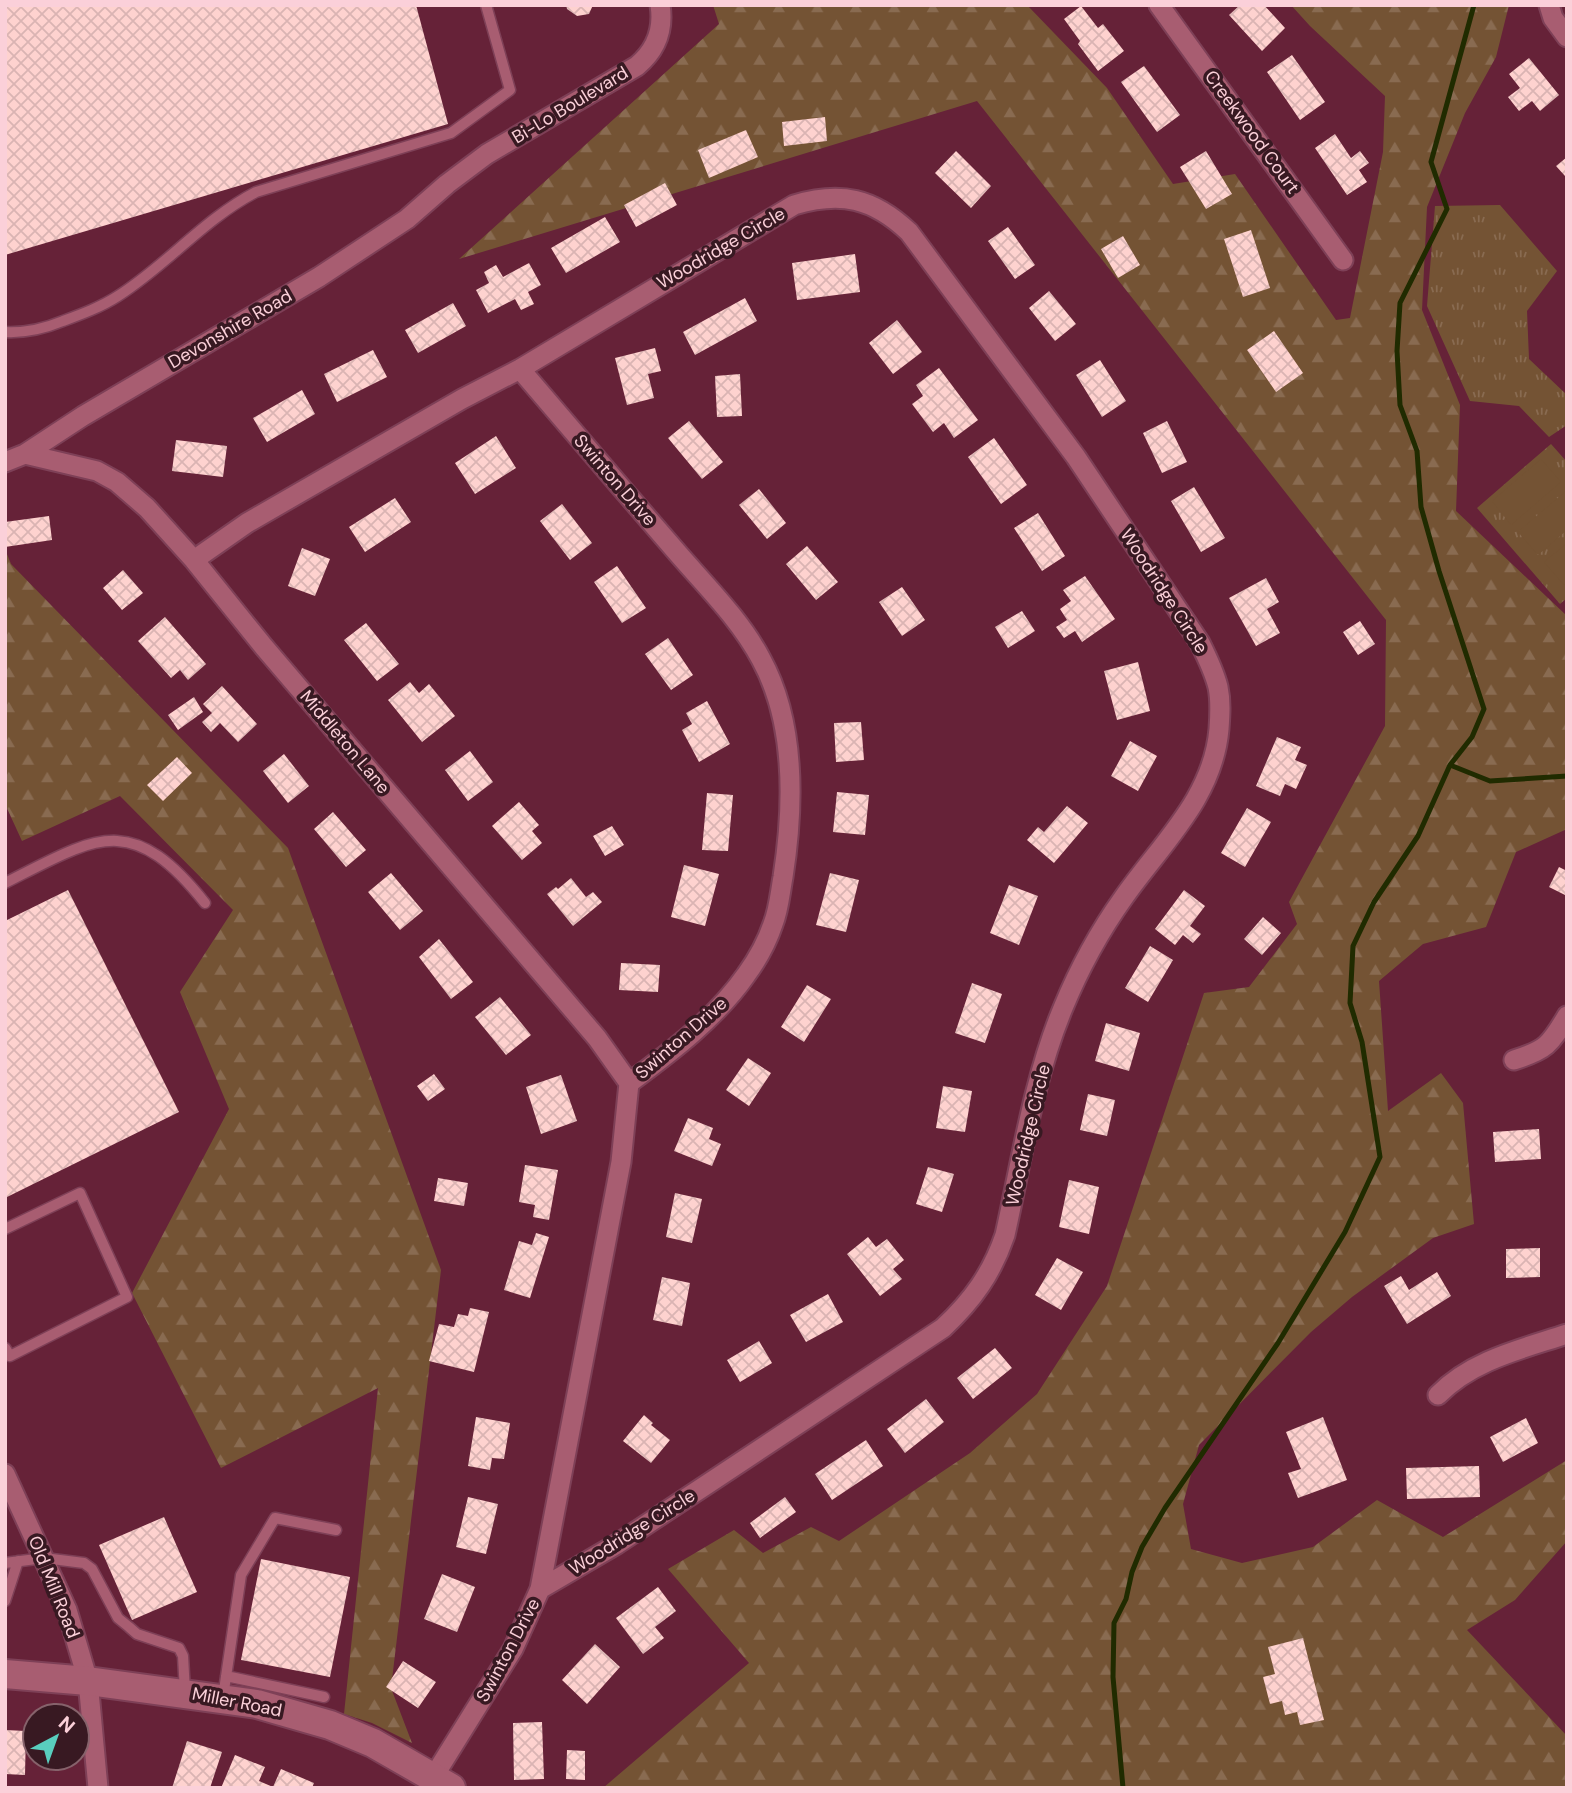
<svg xmlns="http://www.w3.org/2000/svg" width="1572" height="1793" font-family="'DM Sans',sans-serif">
  <style>
    .forest { fill: url(#forest-firs) }
    .park { fill: url(#park-tufts) }
    .pitch { fill: #745334 }
    .lines { fill: none; stroke-linecap: round; stroke-linejoin: round }
    .stream { stroke: #202b00; stroke-width: 5 }
    .building { fill: url(#building-cross-hatch) }
    .lane-casing { stroke: #7e4057; stroke-width: 13 }
    .street-casing { stroke: #7e4057; stroke-width: 23 }
    .secondary-casing { stroke: #7e4057; stroke-width: 32 }
    .lane { stroke: #a85d71; stroke-width: 10 }
    .street { stroke: #a85d71; stroke-width: 19 }
    .secondary { stroke: #a85d71; stroke-width: 28 }
    .labels { text-anchor: middle; stroke-width: 7; stroke-linejoin: round; paint-order: stroke }
    .street-label { font-size: 18px; fill: #fbd0d9; stroke: #381922 }
  </style>
  <defs>
    <pattern id="forest-firs" width="22" height="20" patternUnits="userSpaceOnUse" patternTransform="scale(1.75)"><rect width="22" height="20" fill="#745334"/><path d="M5 1l3.5 6h-7zM16 11l3.5 6h-7z" fill="#896b51"/></pattern>
    <pattern id="park-tufts" width="24" height="20" patternUnits="userSpaceOnUse" patternTransform="scale(1.75)"><rect width="24" height="20" fill="#745334"/><path d="M3 7l-1-3M5 7V3M7 7l1-3M15 17l-1-3M17 17v-4M19 17l1-3" fill="none" stroke="#896b51"/></pattern>
    <pattern id="building-cross-hatch" width="8" height="8" patternUnits="userSpaceOnUse" patternTransform="scale(1.75)"><rect width="8" height="8" fill="#fed2cf"/><path d="M0 0l8 8M0 8l8-8" fill="none" stroke="#dab4b3"/></pattern>
  </defs>
  <rect width="100%" height="100%" fill="#662238"/>
  <path class="forest" d="M713,5H1027L1107,88L1173,184L1235,174L1336,320L1350,318L1383,152L1385,96L1310,26L1291,5H1509L1496,57L1465,113L1427,207L1422,310L1460,405L1456,511L1567,616V829L1516,852L1486,927L1423,944L1379,981L1388,1111L1441,1073L1463,1103L1474,1224L1433,1238L1352,1297L1311,1332L1199,1445L1183,1504L1191,1549L1242,1563L1313,1547L1377,1500L1443,1537L1567,1460V1541L1515,1600L1467,1630L1567,1736V1788H603L749,1663L668,1569L734,1530L763,1553L811,1527L839,1541L970,1453L1037,1394L1107,1286L1204,993L1249,987L1297,924L1289,902L1385,726L1386,620L977,101L459,259L719,24Z
    M5,549L11,564L288,848L441,1270L391,1688L412,1743L372,1723L344,1714L378,1388L221,1468L132,1293L229,1109L180,992L233,910L120,796L22,841L5,804Z"/>
  <path class="park" d="M1500,205L1557,271L1527,311L1529,359L1567,395V425L1549,437L1519,406L1470,401L1427,306L1435,206Z
    M1551,444L1567,462V598L1560,604L1477,508Z"/>
  <path class="pitch" d="M1541,459L1561,482L1511,525L1492,501Z
    M1567,490V530L1538,555L1518,532Z
    M1567,543V583L1564,585L1544,562Z"/>
  <g class="lines">
    <path class="stream" d="M1450,765L1490,781L1567,776
      M1123,1788L1113,1677L1114,1623L1126,1599L1132,1572L1142,1547L1165,1508L1278,1343L1345,1232L1380,1157L1362,1042L1350,1003L1353,946L1374,902L1418,836L1450,765L1472,737L1484,709L1439,571L1421,507L1417,451L1400,405L1397,351L1400,303L1447,209L1431,162L1474,5"/>
  </g>
  <path class="building" d="M5,5H416L448,124L5,255Z
    M566,5H593L589,14L577,16L567,9Z
    M1240,5H1264L1285,28L1262,51L1229,15Z
    M1081,6L1098,28L1103,24L1124,51L1098,71L1078,44L1080,41L1064,19Z
    M1292,55L1325,102L1300,120L1267,72Z
    M1529,58L1559,95L1540,111L1532,101L1519,111L1508,97L1520,88L1509,74Z
    M1144,66L1180,115L1157,132L1121,82Z
    M825,117L827,141L784,146L782,122Z
    M746,130L758,157L709,178L698,150Z
    M1335,134L1351,158L1360,151L1369,163L1359,170L1367,182L1347,195L1315,148Z
    M956,151L991,186L971,208L935,173Z
    M1206,151L1232,194L1206,209L1180,167Z
    M1567,157V175L1565,176L1556,166Z
    M665,183L677,205L636,227L624,205Z
    M605,217L620,242L566,273L551,248Z
    M1008,227L1035,265L1015,279L988,241Z
    M1251,230L1270,288L1243,297L1224,239Z
    M1123,236L1140,265L1118,278L1101,249Z
    M855,254L860,292L797,300L792,263Z
    M529,263L541,285L528,292L534,304L521,310L515,299L488,313L476,290L489,283L484,272L496,265L503,277Z
    M1049,291L1076,324L1055,341L1029,308Z
    M745,298L757,321L695,355L683,332Z
    M453,303L466,326L418,353L405,330Z
    M897,320L922,352L893,374L869,343Z
    M1274,331L1303,373L1276,392L1247,350Z
    M655,348L661,371L648,374L654,398L627,405L615,358Z
    M373,350L387,377L337,402L324,374Z
    M1100,360L1126,401L1102,417L1076,375Z
    M939,368L978,420L954,438L944,423L933,432L912,404L923,396L916,385Z
    M740,374L742,416L717,417L715,376Z
    M302,390L315,414L267,442L253,418Z
    M689,421L723,462L702,479L668,438Z
    M1167,421L1187,462L1162,473L1143,433Z
    M496,436L516,468L475,494L455,463Z
    M994,438L1027,485L1001,504L968,457Z
    M176,440L227,446L223,477L172,471Z
    M1194,487L1225,538L1201,552L1171,501Z
    M759,489L786,523L767,539L739,505Z
    M395,498L411,522L365,552L349,527Z
    M562,504L592,543L570,560L540,521Z
    M1038,513L1065,556L1042,571L1014,528Z
    M49,516L52,540L5,547V522Z
    M807,546L838,582L816,600L786,564Z
    M302,548L330,559L315,596L288,586Z
    M617,566L646,608L622,623L594,582Z
    M123,570L143,593L122,610L103,588Z
    M1085,576L1115,619L1082,642L1075,631L1064,638L1056,627L1067,620L1060,609L1071,601L1063,590Z
    M1266,578L1279,602L1267,609L1280,633L1256,646L1229,598Z
    M902,587L925,620L902,636L879,602Z
    M1022,611L1035,631L1008,648L995,627Z
    M165,617L206,664L188,680L180,670L171,678L138,641Z
    M1360,621L1375,644L1358,655L1343,632Z
    M366,623L399,664L377,681L344,640Z
    M668,638L693,675L671,690L645,654Z
    M1138,662L1150,711L1117,720L1104,671Z
    M410,682L419,693L429,684L455,716L422,742L388,700Z
    M222,686L257,724L238,742L220,723L211,732L202,722L212,713L203,704Z
    M194,697L203,712L178,730L168,715Z
    M707,701L730,744L699,762L682,730L692,724L686,713Z
    M861,722L864,760L836,762L834,723Z
    M1277,737L1301,747L1295,760L1307,765L1296,789L1285,784L1280,796L1256,786Z
    M1130,741L1157,756L1138,791L1111,776Z
    M470,751L493,782L468,801L445,770Z
    M284,754L309,786L288,803L263,771Z
    M177,757L192,773L163,801L147,785Z
    M837,792L869,795L865,835L833,832Z
    M707,793L733,795L728,851L702,850Z
    M519,802L539,825L532,831L542,843L522,860L492,826Z
    M1067,806L1088,823L1054,863L1027,840L1038,827L1044,832Z
    M1247,808L1271,822L1245,867L1221,853Z
    M333,812L366,850L346,867L314,829Z
    M612,826L624,845L605,856L593,836Z
    M684,865L719,874L705,926L671,917Z
    M1559,867L1567,871V896L1549,887Z
    M391,873L423,911L400,930L368,892Z
    M830,873L859,880L846,932L816,925Z
    M571,878L586,897L593,892L602,902L573,926L547,894L556,887L558,889Z
    M1009,885L1038,896L1019,945L990,933Z
    M68,890L179,1112L5,1198V921Z
    M1184,890L1205,906L1190,926L1201,934L1193,943L1183,935L1175,945L1155,929Z
    M1263,917L1281,933L1262,955L1244,939Z
    M439,939L473,982L451,999L419,957Z
    M1150,946L1173,960L1148,1002L1125,988Z
    M621,963L660,965L658,992L619,990Z
    M972,983L1002,994L985,1043L955,1033Z
    M807,985L831,999L804,1042L781,1027Z
    M500,997L531,1035L506,1055L475,1017Z
    M1106,1023L1140,1033L1129,1071L1095,1061Z
    M748,1058L771,1073L749,1106L726,1090Z
    M434,1074L445,1089L428,1101L417,1086Z
    M561,1075L577,1121L541,1134L526,1087Z
    M943,1086L972,1091L965,1132L936,1128Z
    M1088,1094L1115,1100L1107,1136L1080,1130Z
    M688,1118L713,1128L709,1139L721,1144L712,1166L674,1151Z
    M1539,1129L1541,1159L1495,1162L1493,1132Z
    M525,1165L558,1170L549,1220L533,1217L535,1205L519,1202Z
    M928,1167L954,1174L942,1212L916,1204Z
    M438,1178L468,1183L464,1206L434,1201Z
    M1069,1180L1099,1187L1089,1234L1059,1227Z
    M675,1193L702,1199L692,1243L666,1237Z
    M536,1233L549,1237L530,1298L504,1290L519,1241L532,1245Z
    M868,1237L876,1247L887,1239L904,1260L893,1269L902,1279L880,1296L847,1254Z
    M1540,1248V1277L1506,1278V1249Z
    M1057,1258L1083,1272L1061,1310L1035,1295Z
    M1437,1272L1451,1296L1407,1324L1384,1286L1401,1276L1409,1290Z
    M662,1277L690,1283L682,1326L653,1320Z
    M828,1294L843,1322L806,1342L790,1315Z
    M470,1308L489,1312L474,1372L429,1361L439,1324L454,1327L458,1314L468,1316Z
    M759,1341L772,1363L740,1382L727,1360Z
    M995,1348L1012,1368L973,1399L957,1378Z
    M926,1399L944,1422L905,1453L887,1429Z
    M644,1415L653,1423L651,1425L670,1440L651,1463L623,1441Z
    M476,1417L510,1423L504,1459L492,1458L490,1470L468,1466Z
    M1323,1417L1347,1480L1298,1498L1288,1473L1301,1469L1286,1432Z
    M1526,1418L1538,1443L1503,1462L1490,1437Z
    M866,1440L883,1466L832,1500L815,1474Z
    M1479,1466L1480,1497L1407,1499L1406,1468Z
    M468,1497L498,1504L486,1554L456,1547Z
    M785,1497L796,1512L760,1538L750,1523Z
    M164,1517L197,1592L132,1620L99,1545Z
    M261,1559L350,1577L330,1677L241,1660Z
    M442,1574L475,1587L457,1632L424,1619Z
    M658,1587L676,1611L655,1627L664,1638L643,1654L616,1618Z
    M1303,1638L1324,1720L1300,1725L1297,1712L1285,1715L1282,1701L1270,1704L1263,1677L1275,1674L1268,1647Z
    M595,1644L620,1667L587,1704L562,1680Z
    M403,1661L436,1682L418,1708L386,1687Z
    M542,1722L544,1779L514,1780L513,1723Z
    M5,1730L26,1731L25,1775L5,1774Z
    M187,1741L222,1752L210,1788H172Z
    M567,1750L585,1751V1780L566,1779Z
    M235,1755L265,1767L259,1781L273,1787L281,1769L314,1783L312,1788H221Z"/>
  <g class="lines">
    <defs>
      <path id="lane" d="M5,332C24,333 46,328 63,321C82,314 101,307 118,296C167,265 204,219 256,192L451,133L510,90L486,5
        M5,883C96,837 131,810 205,903
        M5,1229L80,1193L127,1297L10,1356L5,1348
        M5,1563L44,1558L84,1563L92,1569L118,1618L129,1627L137,1634L179,1648L183,1656L185,1692
        M5,1601L18,1561
        M226,1676L324,1697
        M223,1697L241,1575L275,1518L336,1530"/>
      <path id="street" d="M1159,5L1343,260
        M1549,5L1553,18L1567,37
        M25,454L97,471L117,482L147,508L194,560L264,647L597,1038L629,1083
        M5,462L25,454L83,416L319,277L407,219L447,184L487,154L637,66C656,50 664,30 660,5
        M194,560L247,523L462,399L520,369L794,205C841,191 873,198 909,232L1076,457L1200,643C1207,657 1214,671 1218,687C1221,701 1220,715 1219,729C1213,798 1161,844 1124,897C1099,932 1079,969 1063,1008C1033,1080 1022,1159 1005,1235C992,1273 973,1300 943,1328L617,1544L540,1589
        M1514,1060C1546,1050 1550,1045 1567,1016
        M1438,1395C1472,1360 1522,1349 1567,1334
        M5,1474L67,1610L88,1681L98,1788
        M434,1776L513,1649L540,1589L621,1162L629,1083C671,1052 716,1018 746,975C757,960 767,942 773,924C779,909 780,893 783,877C794,806 796,723 761,659C740,619 704,584 675,550C623,490 571,429 520,369"/>
      <path id="secondary" d="M5,1674L88,1681L257,1704L330,1725L373,1743L451,1788"/>
    </defs>
    <use href="#lane" class="lane-casing"/>
    <use href="#street" class="street-casing"/>
    <use href="#secondary" class="secondary-casing"/>
    <use href="#lane" class="lane"/>
    <use href="#street" class="street"/>
    <use href="#secondary" class="secondary"/>
  </g>
  <g class="labels">
    <g class="street-label">
      <text transform="translate(570 105) rotate(-31)" y="6">Bi-Lo Boulevard</text>
      <text transform="translate(1252 132) rotate(54)" y="6">Creekwood Court</text>
      <text transform="translate(721 248) rotate(-30)" y="6">Woodridge Circle</text>
      <text transform="translate(230 329) rotate(-30)" y="6">Devonshire Road</text>
      <text transform="translate(615 480) rotate(49)" y="6">Swinton Drive</text>
      <text transform="translate(1164 591) rotate(57)" y="6">Woodridge Circle</text>
      <text transform="translate(345 742) rotate(50)" y="6">Middleton Lane</text>
      <text transform="translate(681 1038) rotate(-41)" y="6">Swinton Drive</text>
      <text transform="translate(1028 1135) rotate(-77)" y="6">Woodridge Circle</text>
      <text transform="translate(632 1532) rotate(-32)" y="6">Woodridge Circle</text>
      <text transform="translate(54 1587) rotate(68)" y="6">Old Mill Road</text>
      <text transform="translate(508 1650) rotate(-62)" y="6">Swinton Drive</text>
      <text transform="translate(237 1702) rotate(11)" y="6">Miller Road</text>
    </g>
  </g>
  <rect width="1572" height="1793" fill="none" stroke="#fbd0d9" stroke-width="14"/>
  <g transform="translate(56 1737) rotate(41)"><circle r="33" fill="#381922" stroke="#86626b" stroke-width="2"/>
  <path d="M0-5L12 26L0 18L-12 26Z" fill="#59cebe"/>
  <text y="-10" font-size="19" font-weight="bold" text-anchor="middle" fill="#fbd0d9">N</text>
  </g>
</svg>
